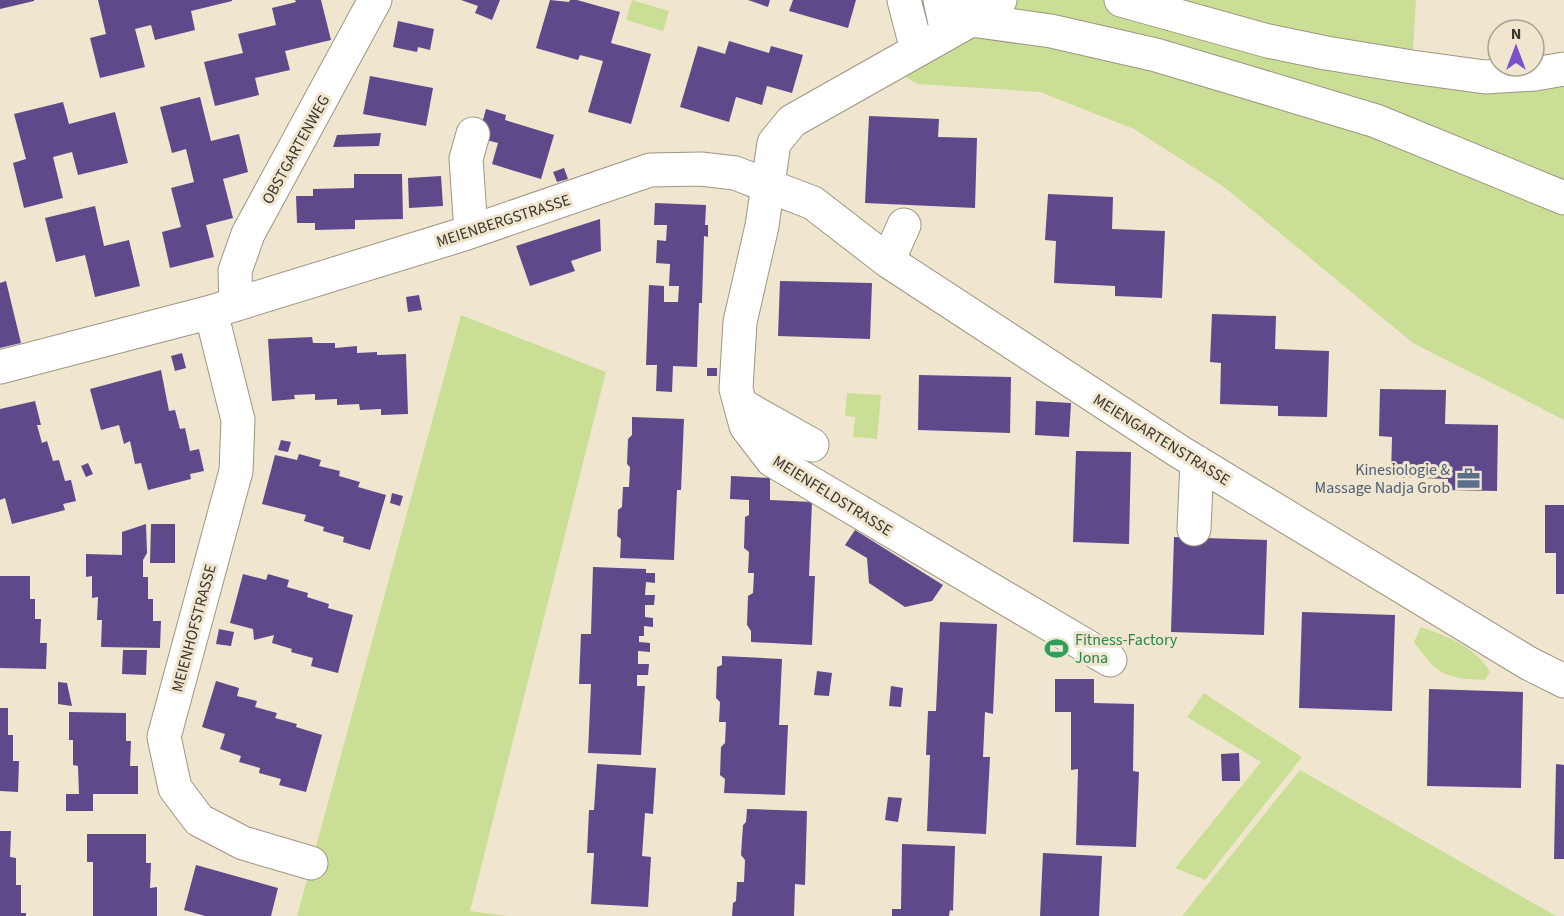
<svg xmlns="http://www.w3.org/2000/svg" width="1564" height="916" font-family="'Source Sans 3',sans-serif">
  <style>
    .green { fill: #cadf95 }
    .building { fill: #5e498a }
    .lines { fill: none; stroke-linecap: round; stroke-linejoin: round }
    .minor-casing { stroke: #9e9581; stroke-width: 35 }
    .minor { stroke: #fff; stroke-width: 33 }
    .labels { text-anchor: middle; stroke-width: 6; stroke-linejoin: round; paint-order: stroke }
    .street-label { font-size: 16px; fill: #3a362d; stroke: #f0e6d0 }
    .service-label { font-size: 16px; fill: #4e5e75; stroke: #f0e6d0; text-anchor: end }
    .leisure-label { font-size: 16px; fill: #27864d; stroke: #f0e6d0; text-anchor: start }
  </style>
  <rect width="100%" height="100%" fill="#f0e6d0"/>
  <path class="green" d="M632,0L669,11L663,31L626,20Z
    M1000,0H1416L1412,67L1564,74V420L1413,343L1224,187L1134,129L1040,92L918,84L888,67Z
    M461,315L606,372L470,911L507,916H297Z
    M847,393L881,395L877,439L853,437L855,417L845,416Z
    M1421,627C1447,636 1476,647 1490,672L1485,680C1445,678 1438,676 1414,642Z
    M1204,693L1302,757L1205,880L1175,868L1261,762L1187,717Z
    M1300,770L1556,916H1182Z"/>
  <path class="building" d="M0,0H34V1L0,9Z
    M98,0H232V1L191,11L195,30L155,40L151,25L135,29L145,67L100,78L90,38L106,34Z
    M295,0H321L331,40L285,51L290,70L255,78L259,95L215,106L204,62L243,53L238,34L276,25L272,8L296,2Z
    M461,0H500L492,20L475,13L478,6Z
    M550,0L569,2L570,0H577L620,12L611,43L651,54L631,124L588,112L603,61L580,55L578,60L536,48Z
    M748,0H770L768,7Z
    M793,0H856L848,28L789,11Z
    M398,21L434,29L430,50L418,47L417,52L393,47Z
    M729,41L769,53L771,46L803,55L792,93L767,86L762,105L736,97L729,122L680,107L698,46L725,54Z
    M370,76L433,88L426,126L363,114Z
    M200,97L211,141L239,134L248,172L223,179L233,218L206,225L214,257L170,268L162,232L181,227L171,188L194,182L186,149L172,153L160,107Z
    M63,102L69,124L115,112L128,163L78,175L72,152L53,157L63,198L24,208L13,163L26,159L14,114Z
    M486,109L506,115L505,120L554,135L541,179L492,164L498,143L478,138Z
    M869,116L939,119L938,137L977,138L975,208L865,203Z
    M381,133L379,146L333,147L337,135Z
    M564,168L568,179L557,182L553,172Z
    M354,174H402L403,219L355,220V229L315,230V223H297L296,196H313V189L354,188Z
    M441,176L443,206L409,208L408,178Z
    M1048,194L1113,197L1112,229L1165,231L1162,298L1115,296V286L1054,283L1056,241L1045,240Z
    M655,203L706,205L705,225H708V237L704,236L702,303H699L697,367L673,366L672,392L656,391L657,365H646L649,285L664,286V302H678L679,286H669L670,264L656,263L657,240L666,241L667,225H654Z
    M95,206L104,246L129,240L140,286L95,297L85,255L56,262L45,218Z
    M600,219L601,251L571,261L575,271L530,286L516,246Z
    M6,281L21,343L0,348V283Z
    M780,281L872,283L870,339L778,336Z
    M419,295L422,310L408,312L406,297Z
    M1212,314L1276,316L1275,349L1329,351L1327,417L1278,416V406L1220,404L1221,363L1210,362Z
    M312,337L313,343H335V348L357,346V353L377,352V355L406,354L408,414L381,415V409L360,410L359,404L337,405V399L315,400V394L294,395L295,399L272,401L268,339Z
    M182,353L186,368L175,371L171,356Z
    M707,368H717V376H707Z
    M161,370L169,411L175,410L180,429L185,428L190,451L199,449L204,471L190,474L191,479L148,490L141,463L135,464L130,441L124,444L119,425L101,430L90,389Z
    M919,375L1011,377L1010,433L918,430Z
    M1380,389L1446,390L1445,424L1498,425L1497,491L1448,490V479L1391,477L1392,437L1379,436Z
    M35,401L41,425H37L42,443L47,441L53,461L59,460L65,481L71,480L76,501L63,504L65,510L12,524L5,498L0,500V409Z
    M1036,401L1071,403L1069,437L1035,435Z
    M632,417L684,419L681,490H677L674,560L620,558L621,539L617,536L618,510L622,507L623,487H629L630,467L627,464L628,439L632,435Z
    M281,440L291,442L288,452L278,450Z
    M1076,451L1131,452L1129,544L1073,542Z
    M299,454L321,460L319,466L340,471L339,476L360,482L358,487L386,495L370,550L343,542L344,537L323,531L324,527L304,521L306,515L262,504L275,455L297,460Z
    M88,463L93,474L86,477L81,466Z
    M731,476L770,478V500L812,502L809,576H815L812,645L751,642V631L747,625L748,596L753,593L754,573H748L749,552L744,548L745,517L749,515V500L730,499Z
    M392,493L403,496L400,506L390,503Z
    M1545,505H1564V594H1556V553H1545Z
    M146,524L147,553L143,560V577H148V599H153V621H161L160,648L101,647L102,620H97L98,597L92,598V576L86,577V554L122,555V532Z
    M151,524H175V563H150Z
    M855,530L943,585L932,601L905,607L869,583L867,558L845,545Z
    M1174,537L1267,540L1264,635L1171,632Z
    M593,567L646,569V573H655V583L646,582L645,595H655L654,605H645V617L653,618V627L644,626V636H639V642L650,643V652L638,651V664H649L648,675H637V686H645L641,755L588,753L591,684H579L581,634H591Z
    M243,574L266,580L268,574L289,580L287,587L308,593L307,597L329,604L328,608L353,615L338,673L311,666L313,658L291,652L292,649L272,643L274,635L254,640L253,629L230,623Z
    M0,576H30V599H35V619H41L40,643H47L46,669L0,668Z
    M1302,612L1395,615L1392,711L1299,708Z
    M940,622L997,624L993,714L985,712L983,757H990L986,834L927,831L930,755H926L928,711H936Z
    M219,629L234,632L231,646L216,644Z
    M123,650H147L146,675L122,674Z
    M722,656L782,659L779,725H788L785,795L724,793L725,779L720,775L721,747L725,743L726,722H719L720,702L716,698L717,667L722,665Z
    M817,671L832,673L829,696L814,695Z
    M1055,679H1094V703L1134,704L1133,771L1139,772L1136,847L1076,845L1078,769L1071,770V712H1055Z
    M216,681L239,688L237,696L257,701L255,707L277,713L275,718L297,724L296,727L322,735L306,792L279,785L281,779L259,773L260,768L239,762L241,756L220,749L225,734L202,727Z
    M58,682L67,683L72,706L58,704Z
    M891,686L903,688L901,707L889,706Z
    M1429,689L1523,692L1521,788L1427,786Z
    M0,708H8V735H13V761H19L18,792L0,791Z
    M69,712L126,713V741H131L130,766H138V794H93V811H66V794H79L78,766L73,765V740H69Z
    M1239,753L1240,781H1222L1221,754Z
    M597,764L656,768L653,814L645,813L642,856L651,857L648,907L591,904L594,853H587L589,810H594Z
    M1556,764L1564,765V859H1554Z
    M888,797L902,798L898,822L885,820Z
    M747,809L807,811L805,885L795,884L794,916H732L733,903L736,901L737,882H744L745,860L741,855L743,825L746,822Z
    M0,831H11L10,857L16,858V885H21V913H26V916H0Z
    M87,834H146V863H121H151L150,888L157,887V916H93V862H87Z
    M902,844L955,846L953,911L950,910L949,916H892V909H901Z
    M1043,853L1102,856L1099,916H1040Z
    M196,865L278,888L271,916H205L184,910Z"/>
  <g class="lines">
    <defs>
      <path id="minor" d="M904,0L917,50
        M940,0L947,32
        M1000,0L971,20L792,121L774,143L762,226L740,322L736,389L746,426L772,460L1110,660
        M1121,0L1268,41L1326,53L1412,67L1485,77L1535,74L1564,69
        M968,10L971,20L1051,31L1156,55L1250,83L1376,121L1564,198
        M471,231L466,159L473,134
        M888,261L904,225
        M236,304L235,271L248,234L375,0
        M211,312L238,420L236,471L164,737L175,788L199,820L243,843L311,863
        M0,367L211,312L464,234L650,170L701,169L735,173L813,203L888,261L1180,452L1528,663L1564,681
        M741,405L812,445
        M1194,529L1197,462"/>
    </defs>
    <use href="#minor" class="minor-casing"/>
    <use href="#minor" class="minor"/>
  </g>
  <defs>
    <symbol id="office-bare" viewBox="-9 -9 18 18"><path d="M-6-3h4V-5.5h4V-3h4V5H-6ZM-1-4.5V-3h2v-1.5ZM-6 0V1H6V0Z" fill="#5c6f8a" stroke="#f0e6d0" stroke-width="2.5" paint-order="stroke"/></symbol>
    <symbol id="stadium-bare" viewBox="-9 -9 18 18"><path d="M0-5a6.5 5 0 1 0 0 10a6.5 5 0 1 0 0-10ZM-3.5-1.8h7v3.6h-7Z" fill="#2e9e5b" stroke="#f0e6d0" stroke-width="2.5" paint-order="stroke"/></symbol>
  </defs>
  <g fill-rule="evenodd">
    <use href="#office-bare" x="1452" y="462" width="33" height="33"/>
    <use href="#stadium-bare" x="1040" y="632" width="33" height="33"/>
  </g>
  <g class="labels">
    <g class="street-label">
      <text transform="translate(295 149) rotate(-61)" y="6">OBSTGARTENWEG</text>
      <text transform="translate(503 220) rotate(-18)" y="6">MEIENBERGSTRASSE</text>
      <text transform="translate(1162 439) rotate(32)" y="6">MEIENGARTENSTRASSE</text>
      <text transform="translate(833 495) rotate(32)" y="6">MEIENFELDSTRASSE</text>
      <text transform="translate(193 628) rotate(-75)" y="6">MEIENHOFSTRASSE</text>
    </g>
    <g class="service-label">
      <text x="1450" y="475">Kinesiologie &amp;<tspan x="1450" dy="18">Massage Nadja Grob</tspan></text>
    </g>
    <g class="leisure-label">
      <text x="1075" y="645">Fitness-Factory<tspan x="1075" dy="18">Jona</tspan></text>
    </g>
  </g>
  <g transform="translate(1516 48)"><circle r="28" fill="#f0e6d0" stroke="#a7a08f" stroke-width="1.5"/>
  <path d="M0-4.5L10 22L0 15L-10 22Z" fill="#7851cb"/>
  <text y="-9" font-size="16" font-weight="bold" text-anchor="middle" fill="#3a362d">N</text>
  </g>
</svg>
